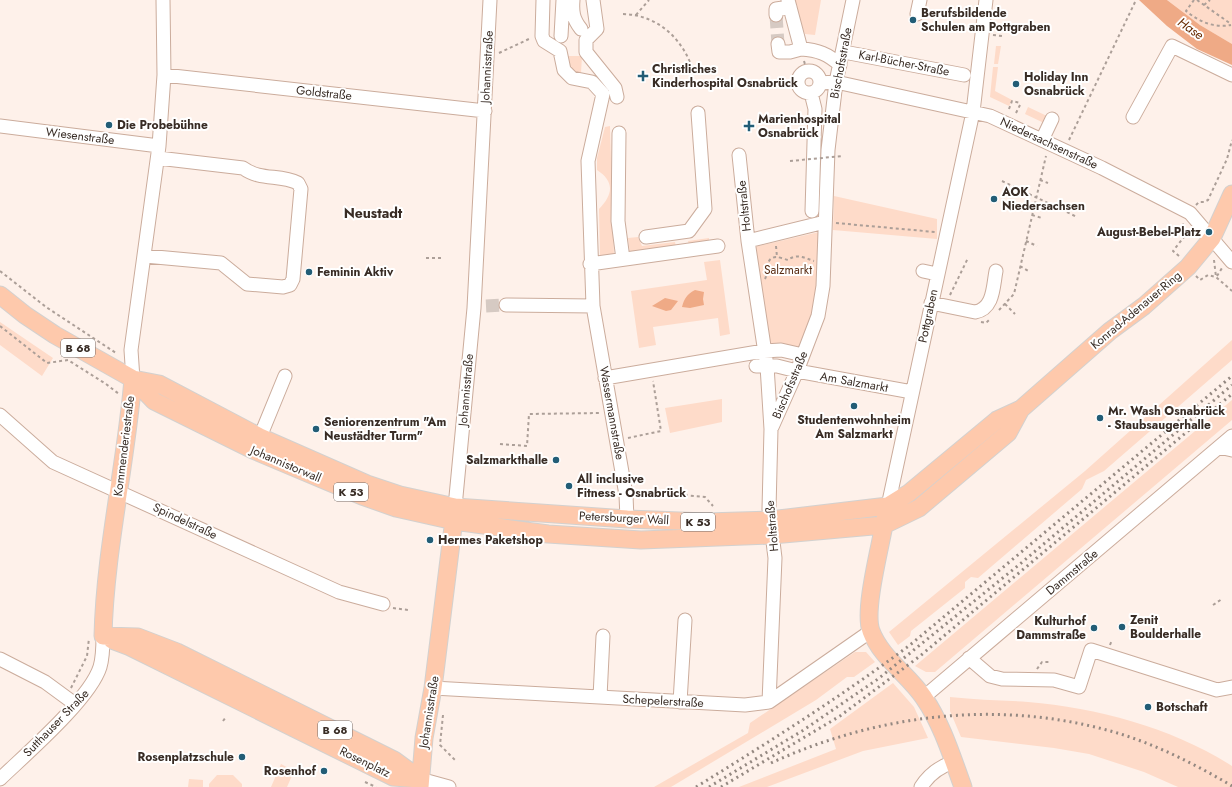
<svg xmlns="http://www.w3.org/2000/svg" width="1232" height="787" font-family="Jost,sans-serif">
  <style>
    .green { fill: #fedbc9 }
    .water { fill: #efaa86 }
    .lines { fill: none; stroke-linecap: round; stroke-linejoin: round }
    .minor-tunnel { stroke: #d6cac3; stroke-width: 13; stroke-dasharray: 13 6; stroke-linecap: butt }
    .minor-casing { stroke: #cbac9c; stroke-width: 15 }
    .major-casing { stroke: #d3d1cf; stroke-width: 19 }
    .path { stroke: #ac9f98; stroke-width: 2; stroke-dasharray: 3 3; stroke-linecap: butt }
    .minor { stroke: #fff; stroke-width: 13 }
    .major { stroke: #fec9ac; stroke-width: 17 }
    .rail { stroke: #948881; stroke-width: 3; stroke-dasharray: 2 4; stroke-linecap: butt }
    .path-bridge { stroke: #ac9f98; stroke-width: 2; stroke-dasharray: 3 3; stroke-linecap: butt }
    .poi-dot { fill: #225d76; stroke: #fff; stroke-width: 1.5 }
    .labels { text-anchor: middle; stroke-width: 4; stroke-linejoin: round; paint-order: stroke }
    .shield { fill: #fff; stroke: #746b66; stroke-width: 1 }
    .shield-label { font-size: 11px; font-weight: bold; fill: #382c25 }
    .poi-label { font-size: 12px; font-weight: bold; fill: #382c25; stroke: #fff; text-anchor: start }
    .street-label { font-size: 12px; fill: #382c25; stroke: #fff }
    .park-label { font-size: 12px; fill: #592d13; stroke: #fff }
    .water-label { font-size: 13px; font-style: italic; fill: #672a00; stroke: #fff }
    .quarter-label { font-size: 14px; font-weight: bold; fill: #382c25; stroke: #fff }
  </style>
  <rect width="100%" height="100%" fill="#fef1ea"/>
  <path class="green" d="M793,0H821L815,35L805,34Z
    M1167,0H1232V44L1200,25Z
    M996,46H1001L998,64H994Z
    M564,56H582L581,73H572Z
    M993,67H998L995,91L1012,100L1009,106L990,97Z
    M1028,107L1047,116L1044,123L1025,114Z
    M610,126L614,256L600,258L599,209C614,194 614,181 597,170V158L605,127Z
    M834,196L937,219V239L833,230Z
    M819,232V283L813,315L799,349L768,345L754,247Z
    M638,237L642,246L675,242L676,247L630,254L628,238Z
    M709,238V242L689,245L688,241Z
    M720,260L730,334L720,336L718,318L653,327L656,345L639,348L631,291L707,280L704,262Z
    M0,322L53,358L42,376L0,345Z
    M1232,340V360L1104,471L1086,480L1082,489L978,578L971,577L965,582V588L911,631L910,636L898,645L889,632L1085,471Z
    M722,399V422L670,433L665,408Z
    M1232,400V420L935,672H926L915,666Z
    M855,652H866L875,662L854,677H847L816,700L671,787H654L748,733L750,723Z
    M893,683L914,707L928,738L863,751L767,787H739L836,749L830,729Z
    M950,697C976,700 1002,700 1028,702C1098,708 1173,728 1232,766V787H1178L1144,772L1089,754L1054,748L961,737L950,711Z
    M281,764L294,771L287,787H271Z
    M217,775H233L242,784V787H209V784Z
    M189,779L203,780V787H188Z"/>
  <path class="water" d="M1139,0H1167L1200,25L1232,44V65L1197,49L1167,26Z
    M695,290L704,292L703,299L704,305L690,308L682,307C684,299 687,294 695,290Z
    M665,298L678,301L671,310L666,311L652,306Z"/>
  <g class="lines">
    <path class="minor-tunnel" d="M776,15L778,44
      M486,306L506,305"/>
    <defs>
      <path id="minor" d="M543,0L542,36L544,41L560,51L564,70L572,78L592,82L603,94L588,161L593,306L626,495L627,519
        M573,0C572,12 573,19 581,29
        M593,0L597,29L586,40V52L615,88L617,97
        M788,0L801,49C818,50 828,54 840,65
        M917,14L920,0
        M776,15V9L790,7
        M561,36L563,0
        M778,44L779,52H790L801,49
        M844,52L964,75
        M798 82a11 11 0 1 1 22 0a11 11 0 1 1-22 0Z
        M164,75L485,111
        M820,83L836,82L990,116L1102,168L1190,213L1232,262
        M811,93L815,109L812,211
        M1133,117L1172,46L1232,75
        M0,126L159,146
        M619,133L618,221L623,259
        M1042,140L1052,119
        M739,155L748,241L767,366L771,429L769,509L775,558L769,702
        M646,237L689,231L705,209L698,113
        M748,241L825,222
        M145,256L221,263L247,284L283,287L290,285L293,279L301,189L298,183C279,174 261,181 243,168L158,158
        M590,264L718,246
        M923,271L937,274
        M931,303L975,312C994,309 993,286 996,271
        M506,305L593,306
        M756,366H777L797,371L912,392
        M605,378L764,351L781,350L803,355
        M133,379L131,350L159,146L164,75L163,0
        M0,415L53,462L339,592L383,604
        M772,427L797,371L818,316L823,286L828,150L836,82L853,0
        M260,437L285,376
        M1219,447L1232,436
        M888,506L973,112L986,0
        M455,507L474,308L490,0
        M969,658L990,676L1002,679L1054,680L1079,687L1091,650L1217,690L1232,687
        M0,659L45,682L75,704
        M433,688L745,705L769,702L871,631
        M600,697L603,636
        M924,697L1219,447L1232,450
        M680,702L685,620
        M0,779C26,754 90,699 100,667C103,657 103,646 103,636
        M420,779L449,787
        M921,787C929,774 939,767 953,762"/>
      <path id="major" d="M0,295L25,315L55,335L133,379L154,401L253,450L362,496L396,508L454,521L548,534L641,540L772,535L884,525L919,508L1008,433L1021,409
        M133,379L159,384L260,437L367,484L400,495L455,507L627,519L706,522L770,520L888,506L909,493L997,420L1021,409L1110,331L1144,306L1188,267L1212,238L1232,194
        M886,514C882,541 863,609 871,631C881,658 909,675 924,698C942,724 952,757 963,787
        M103,636L138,637L177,652L394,760L420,779
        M103,636C105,550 126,465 133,379
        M112,640L128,646L393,777L420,779
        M420,787L424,738L433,688L455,511"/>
    </defs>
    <use href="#minor" class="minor-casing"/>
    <use href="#major" class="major-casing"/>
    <path class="path" d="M1194,0L1186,11C1200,22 1213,28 1231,25
      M1197,0L1231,24
      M1204,5L1210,0
      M623,14C659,15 684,40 694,73
      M636,15L649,0
      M993,35L1002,36
      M499,53L531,38
      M804,61L807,71
      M776,84L798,83
      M1009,109L1012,101L1020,103
      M1016,113L1020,105
      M1069,140L1136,0
      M1040,180L1048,183
      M1002,181L1077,217
      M1196,205L1199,202H1204L1208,200L1227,159L1232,140
      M1032,215L1042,218
      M836,223L935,232
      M1026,241L1037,246
      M776,246L777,257
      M1179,256L1173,251L1184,237L1183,223
      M426,258H441
      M1214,260L1216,277
      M1020,266L1030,272
      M0,271L46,307L116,353
      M1196,276L1200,280L1208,275L1216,277L1232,291
      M1217,276L1222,268
      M765,279C769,272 764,258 776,257C779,257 784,259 788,260C797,253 804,258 814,261
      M950,295L968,258
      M1005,304L1015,314
      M999,310L1014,294L1046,156
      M981,322L986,323L990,319
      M0,326L47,363L68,360L106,384L119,394
      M628,438L661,431L653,381
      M500,444L527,446L529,414L600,413
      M637,491L705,497L713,506
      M637,494H643L644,492
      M667,495V490
      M1213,605L1222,599
      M393,608L408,610
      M1110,645L1112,640
      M1037,669L1042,662H1050
      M71,688L87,656L89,638
      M443,715L440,745L456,761
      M223,721L226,717
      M365,782L376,787"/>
    <use href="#minor" class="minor"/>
    <use href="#major" class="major"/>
    <path class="rail" d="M771,763C878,714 999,699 1114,732C1155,744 1195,764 1232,786
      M696,787C769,742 842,696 910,645L1232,376
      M709,787L802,731L878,679L1020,564L1232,385
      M721,787L840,716L920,656L1232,394"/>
    <path class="path-bridge" d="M790,161L843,156"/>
  </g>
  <g class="poi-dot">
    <circle cx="913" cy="20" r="4"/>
    <path d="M641 70h4v4h4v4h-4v4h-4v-4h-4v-4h4z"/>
    <circle cx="1016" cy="84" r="4"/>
    <circle cx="109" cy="125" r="4"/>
    <path d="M747 120h4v4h4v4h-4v4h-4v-4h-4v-4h4z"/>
    <circle cx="994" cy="199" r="4"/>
    <circle cx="1209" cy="232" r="4"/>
    <circle cx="309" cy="272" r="4"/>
    <circle cx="854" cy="406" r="4"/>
    <circle cx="1100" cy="418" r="4"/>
    <circle cx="316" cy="429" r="4"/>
    <circle cx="556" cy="460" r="4"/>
    <circle cx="569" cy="486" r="4"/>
    <circle cx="430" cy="540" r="4"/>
    <circle cx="1122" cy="627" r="4"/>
    <circle cx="1094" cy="628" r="4"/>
    <circle cx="1148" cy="707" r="4"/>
    <circle cx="242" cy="757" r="4"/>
    <circle cx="324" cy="771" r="4"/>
  </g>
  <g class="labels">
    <g class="shield">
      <rect x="61" y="339" width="34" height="18" rx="3"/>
      <rect x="334" y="483" width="34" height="18" rx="3"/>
      <rect x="681" y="513" width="34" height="18" rx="3"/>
      <rect x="318" y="721" width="34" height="18" rx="3"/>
    </g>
    <g class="shield-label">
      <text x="78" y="352">B 68</text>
      <text x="351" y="496">K 53</text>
      <text x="698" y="526">K 53</text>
      <text x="335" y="734">B 68</text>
    </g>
    <g class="poi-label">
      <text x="921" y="17">Berufsbildende<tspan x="921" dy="14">Schulen am Pottgraben</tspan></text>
      <text x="652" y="73">Christliches<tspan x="652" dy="14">Kinderhospital Osnabrück</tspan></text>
      <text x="1024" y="81">Holiday Inn<tspan x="1024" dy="14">Osnabrück</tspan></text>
      <text x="758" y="123">Marienhospital<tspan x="758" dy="14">Osnabrück</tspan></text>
      <text x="117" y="129">Die Probebühne</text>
      <text x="1002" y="196">AOK<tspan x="1002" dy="14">Niedersachsen</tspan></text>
      <text x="1201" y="236" text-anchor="end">August-Bebel-Platz</text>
      <text x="317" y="276">Feminin Aktiv</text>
      <text x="1108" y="415">Mr. Wash Osnabrück<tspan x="1108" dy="14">- Staubsaugerhalle</tspan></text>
      <text x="854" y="424" text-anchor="middle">Studentenwohnheim<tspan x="854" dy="14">Am Salzmarkt</tspan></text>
      <text x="324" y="426">Seniorenzentrum "Am<tspan x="324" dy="14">Neustädter Turm"</tspan></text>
      <text x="548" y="464" text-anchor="end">Salzmarkthalle</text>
      <text x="577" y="483">All inclusive<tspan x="577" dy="14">Fitness - Osnabrück</tspan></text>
      <text x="438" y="544">Hermes Paketshop</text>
      <text x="1130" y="624">Zenit<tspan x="1130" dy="14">Boulderhalle</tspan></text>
      <text x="1086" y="625" text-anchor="end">Kulturhof<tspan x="1086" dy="14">Dammstraße</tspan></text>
      <text x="1156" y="711">Botschaft</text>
      <text x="234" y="761" text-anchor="end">Rosenplatzschule</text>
      <text x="316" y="775" text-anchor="end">Rosenhof</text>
    </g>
    <g class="street-label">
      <text transform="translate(841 63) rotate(-79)" y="4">Bischofsstraße</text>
      <text transform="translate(904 63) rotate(11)" y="4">Karl-Bücher-Straße</text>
      <text transform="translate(487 67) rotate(-87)" y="4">Johannisstraße</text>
      <text transform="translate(324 93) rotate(6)" y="4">Goldstraße</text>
      <text transform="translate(80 136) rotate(7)" y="4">Wiesenstraße</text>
      <text transform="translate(1049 143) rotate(25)" y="4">Niedersachsenstraße</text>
      <text transform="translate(744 206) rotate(-96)" y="4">Holtstraße</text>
      <text transform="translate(1136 310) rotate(-40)" y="4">Konrad-Adenauer-Ring</text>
      <text transform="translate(928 316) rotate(-78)" y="4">Pottgraben</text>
      <text transform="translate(854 382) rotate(10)" y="4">Am Salzmarkt</text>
      <text transform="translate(790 385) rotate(-67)" y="4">Bischofsstraße</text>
      <text transform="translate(466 390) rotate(-85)" y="4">Johannisstraße</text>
      <text transform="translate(612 413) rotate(80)" y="4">Wassermannstraße</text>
      <text transform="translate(124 446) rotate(-83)" y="4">Kommenderiestraße</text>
      <text transform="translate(286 464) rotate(23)" y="4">Johannistorwall</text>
      <text transform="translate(624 518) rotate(3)" y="4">Petersburger Wall</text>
      <text transform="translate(185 521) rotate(25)" y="4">Spindelstraße</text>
      <text transform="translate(772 526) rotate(-95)" y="4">Holtstraße</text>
      <text transform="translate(1072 572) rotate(-40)" y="4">Dammstraße</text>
      <text transform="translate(663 701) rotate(3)" y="4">Schepelerstraße</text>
      <text transform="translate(429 712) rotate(-81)" y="4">Johannisstraße</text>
      <text transform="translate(56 723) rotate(-46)" y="4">Sutthauser Straße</text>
      <text transform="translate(365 762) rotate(26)" y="4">Rosenplatz</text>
    </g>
    <g class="park-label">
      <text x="788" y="274">Salzmarkt</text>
    </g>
    <g class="water-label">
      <text transform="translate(1191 28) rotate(35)" y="5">Hase</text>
    </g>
    <g class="quarter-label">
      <text x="373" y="218">Neustadt</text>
    </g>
  </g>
</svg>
